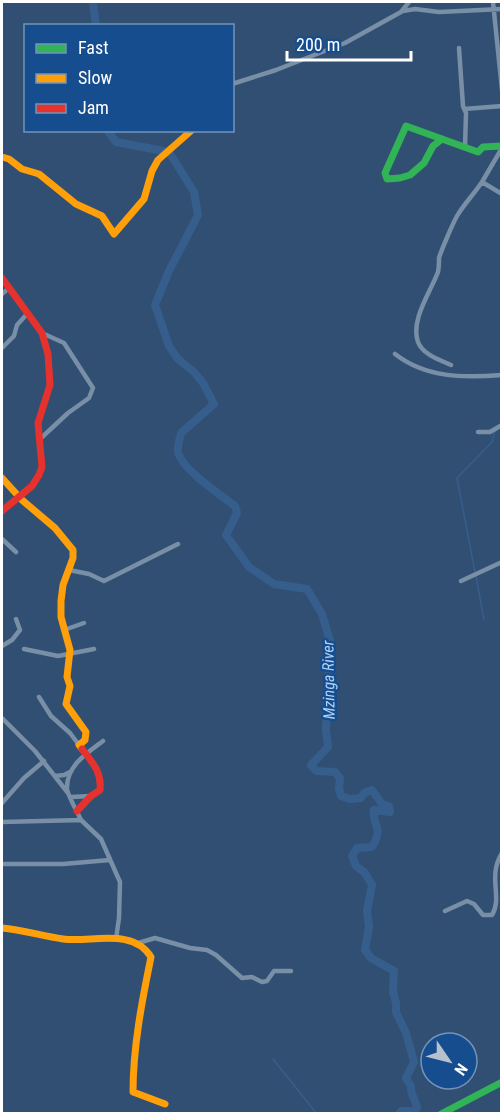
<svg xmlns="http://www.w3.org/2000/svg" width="503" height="1115" font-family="'Roboto Condensed',sans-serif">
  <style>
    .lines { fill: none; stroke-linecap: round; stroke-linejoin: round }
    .stream { stroke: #365e8c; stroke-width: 1.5 }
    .river { stroke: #365e8c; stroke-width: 8 }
    .street { stroke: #788fa6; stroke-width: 4.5 }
    .fast { stroke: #30b455; stroke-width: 7 }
    .slow { stroke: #ff9f0a; stroke-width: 7 }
    .jam { stroke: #e5322d; stroke-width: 7 }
    .labels { text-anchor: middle; stroke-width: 5; stroke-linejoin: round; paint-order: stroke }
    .water-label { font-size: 16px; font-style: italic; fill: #add1f7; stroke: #164d8e }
  </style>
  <rect width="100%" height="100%" fill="#314f73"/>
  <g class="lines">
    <path class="stream" d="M475,572L457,478L492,442L495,431
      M476,576L484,620
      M273,1059L317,1114"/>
    <path class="river" d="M93,2L96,26
      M107,130L116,142L169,152L194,192L198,215L169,271L155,305L169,346L178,359L194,372L203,383L214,404L181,433C180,438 177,446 178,452C182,470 224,497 235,506L237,513L226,535L249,567L274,584L307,589L322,614L330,641L326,730L328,747L311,765L316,771L335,772L340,778L339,788L341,796L350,799L361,798L364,793L372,790L382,804L389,806L390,812L374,810C371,825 385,826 372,847L357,848L352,856L356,866L365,873L372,885L367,911L369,927L365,950L371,958L394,971L393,991L396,1003V1012L406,1033L414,1062L406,1078L411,1086C410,1095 416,1099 417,1108L414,1111H401L399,1114"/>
    <path class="street" d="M493,2L502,90
      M403,11L415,9L439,12L502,9
      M459,48L463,106L466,113L465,147
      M232,84L276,70L345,43L401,12L409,2
      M464,109L502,106
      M502,148L482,182L502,194
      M2,294L9,288
      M2,348L14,336L17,325L27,314
      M395,354C426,378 463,378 502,375
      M451,365C440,360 423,355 418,342C410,320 431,291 438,272C439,267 439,263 439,258C441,251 453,223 457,216C464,204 474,194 482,182
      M478,432H490L502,425
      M40,439L68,413L89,398L93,388L64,343L42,333
      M2,539L16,552
      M69,570L89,574L104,581L178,544
      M461,581L502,562
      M64,630L84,623
      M2,646L12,640L20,630L16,619
      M24,649L58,656L94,649
      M39,697L51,716L70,733L79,745
      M2,718L35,751L68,793
      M55,776L64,775L70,772
      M71,797L91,796
      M2,803L24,778L44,761
      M81,820C78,813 68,796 67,789C66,766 87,753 103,741
      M2,822L81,820L101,839L120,882L119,918L116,939
      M2,864H63L110,860
      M445,911L467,901L474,904L483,915H492C503,897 487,877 502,853
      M135,944L155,938L190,948L207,950L216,955L242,978L252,977L262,982L267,981L274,971H291"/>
    <path class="fast" d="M442,139L433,146L424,163L410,175L400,178L387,179L385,173L406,126L478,152L483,147L502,146
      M441,1114L502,1082"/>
    <path class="slow" d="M2,157L9,159L22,169L39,174L76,204L102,216L114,234L144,199L152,171L158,160L192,130
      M2,478L22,500L55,528L73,550V558L63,585L61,601V617L70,650L67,677L70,686L66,704L86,732L85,740L79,745L82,749
      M2,928C23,930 42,936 63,939C90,943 133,927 151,957C142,1001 133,1047 133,1092L165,1104"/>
    <path class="jam" d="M2,278L42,333L48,354L50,385L38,423L42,467L39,475L32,486L2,511
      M77,811L91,796L100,790C102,772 92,762 82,749"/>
  </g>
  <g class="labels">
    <g class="water-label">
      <text transform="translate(328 680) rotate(-91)" y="6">Mzinga River</text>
    </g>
  </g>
  <rect width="503" height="1115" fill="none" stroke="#ffffff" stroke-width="6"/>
  <rect x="24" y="24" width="210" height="108" fill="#164d8e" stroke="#7394bb" stroke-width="1.5"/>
  <rect x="36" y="44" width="30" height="9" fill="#30b455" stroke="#7394bb" stroke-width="1.5"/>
  <text x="78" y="54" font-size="18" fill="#ffffff">Fast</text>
  <rect x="36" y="74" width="30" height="9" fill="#ff9f0a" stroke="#7394bb" stroke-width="1.5"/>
  <text x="78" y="84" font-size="18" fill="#ffffff">Slow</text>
  <rect x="36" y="104" width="30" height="9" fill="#e5322d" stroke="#7394bb" stroke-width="1.5"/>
  <text x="78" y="114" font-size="18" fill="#ffffff">Jam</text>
  <g transform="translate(449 1061) rotate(125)"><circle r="28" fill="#164d8e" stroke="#7394bb" stroke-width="1.5"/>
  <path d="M0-4.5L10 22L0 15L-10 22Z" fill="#b7c1ce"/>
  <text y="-9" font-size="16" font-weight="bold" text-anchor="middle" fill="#ffffff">N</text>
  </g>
  <path d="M287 51v9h124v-9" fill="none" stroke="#ffffff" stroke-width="3"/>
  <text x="296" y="51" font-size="18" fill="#ffffff" stroke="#164d8e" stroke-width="4.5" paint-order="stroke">200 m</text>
</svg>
